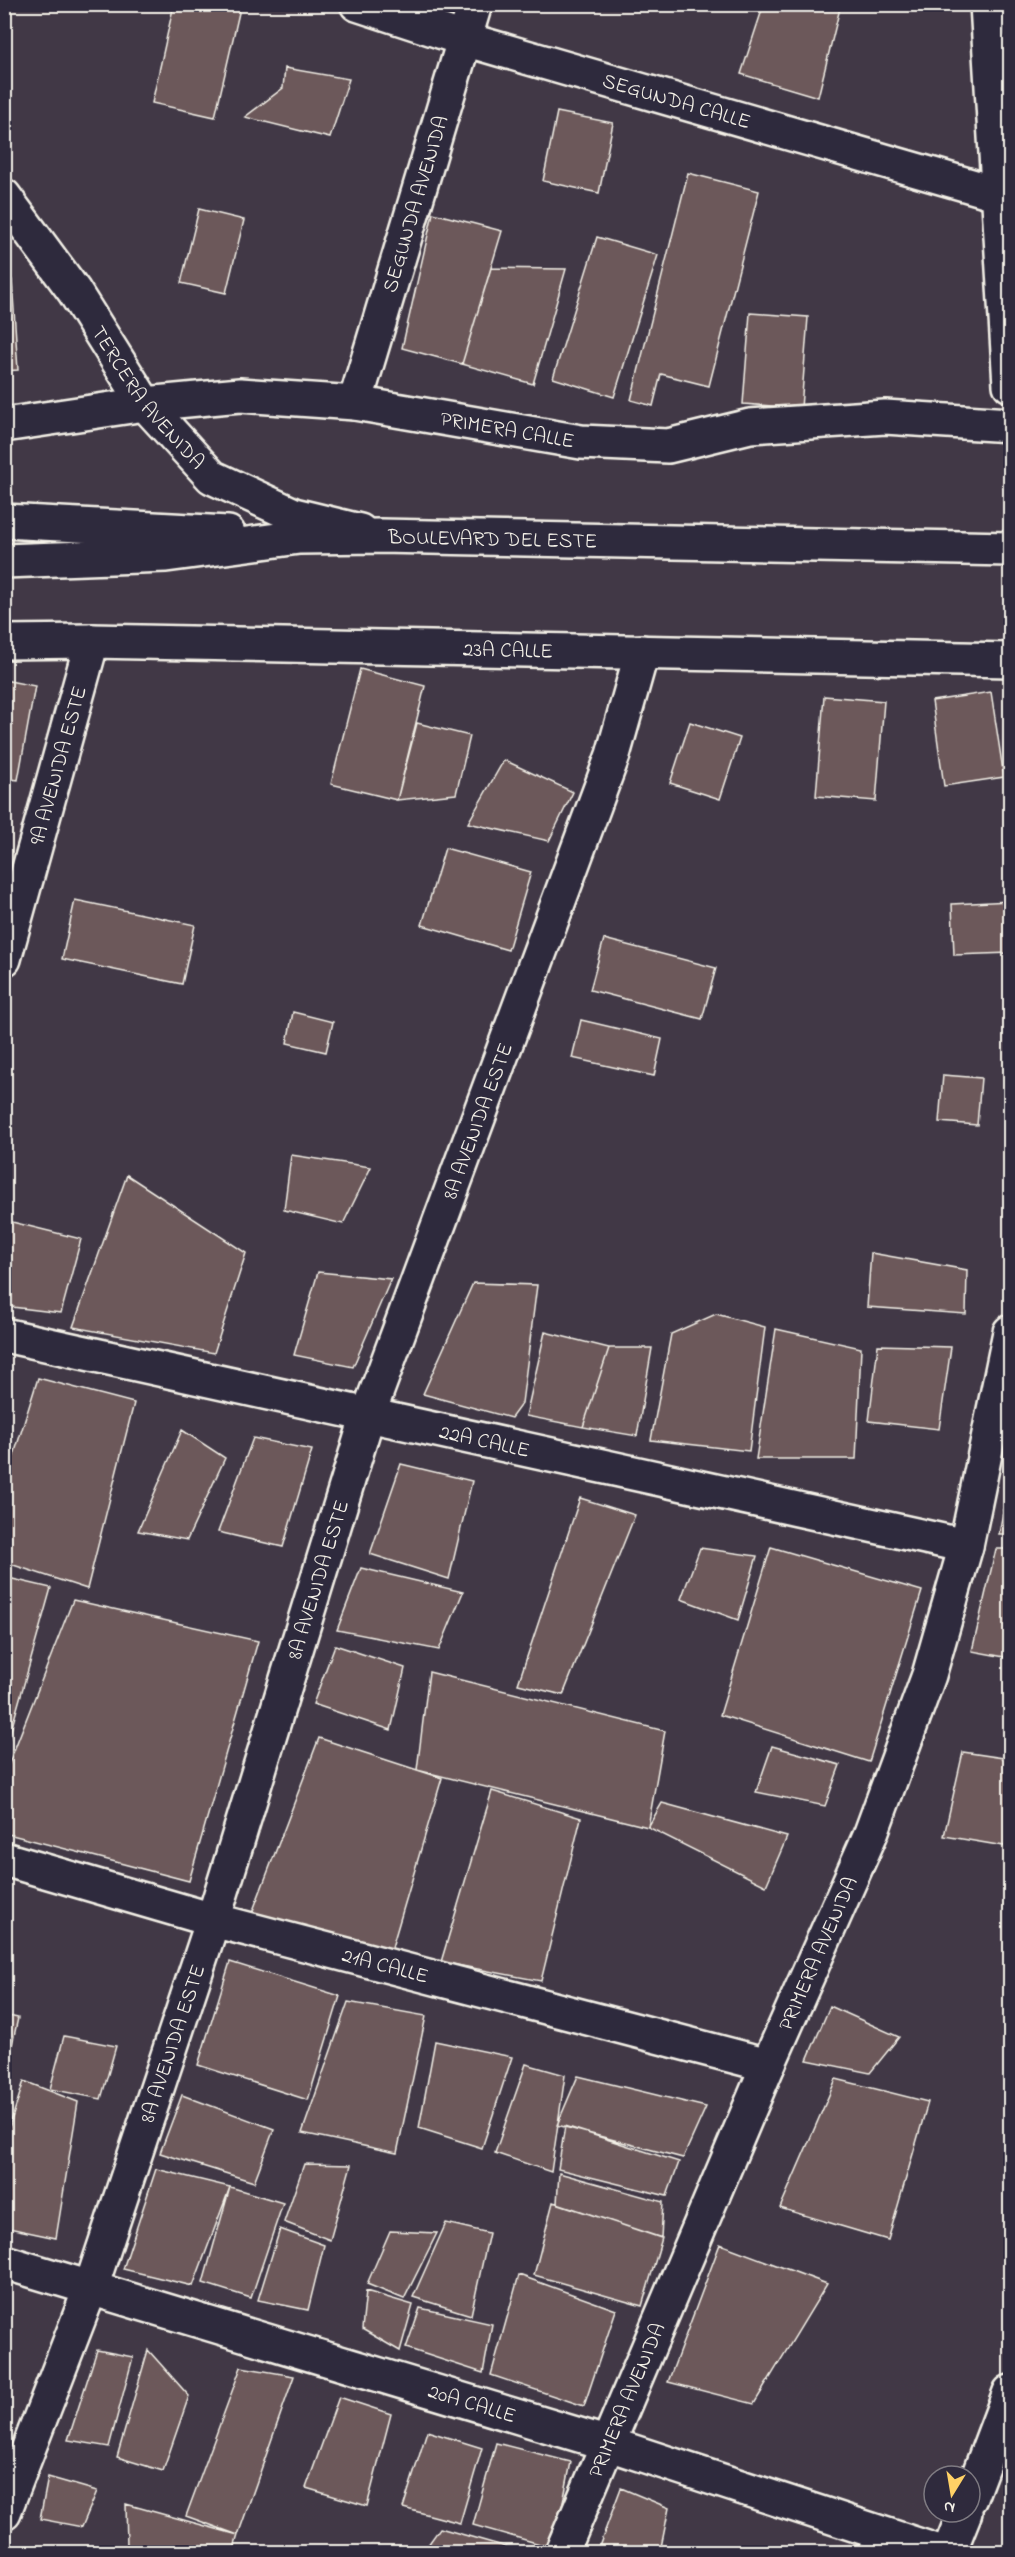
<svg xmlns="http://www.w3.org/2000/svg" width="1015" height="2557" font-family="'Indie Flower',sans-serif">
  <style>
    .building { fill: #6c585a; stroke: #f4f1e8; stroke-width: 1.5 }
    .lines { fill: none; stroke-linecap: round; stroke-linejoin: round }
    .street-casing { stroke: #f4f1e8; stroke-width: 38 }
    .secondary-casing { stroke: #f4f1e8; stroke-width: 38 }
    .street { stroke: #2f2a3d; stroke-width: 33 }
    .secondary { stroke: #2f2a3d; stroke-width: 33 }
    .labels { text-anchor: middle; stroke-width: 5; stroke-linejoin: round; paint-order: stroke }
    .street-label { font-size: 21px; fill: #f4f1e8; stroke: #2f2a3d }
  </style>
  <rect width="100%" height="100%" fill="#413846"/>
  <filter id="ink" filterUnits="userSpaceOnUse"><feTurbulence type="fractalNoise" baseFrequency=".0167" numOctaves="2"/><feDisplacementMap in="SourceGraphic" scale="12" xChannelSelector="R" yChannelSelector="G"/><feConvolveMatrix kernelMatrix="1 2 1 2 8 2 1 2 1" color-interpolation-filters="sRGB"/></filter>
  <g filter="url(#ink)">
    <path class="building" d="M174,4H241L215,117L152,103Z
      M764,4H841L818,97L741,74Z
      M285,68L349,79L330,138L245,117L283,88Z
      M557,112L613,123L599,193L543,181Z
      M688,173L759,191L709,386L661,374L653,406L631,400Z
      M199,209L244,220L226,293L181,283Z
      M433,213L502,231L462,364L402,348Z
      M597,237L658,255L614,397L553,378Z
      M491,268L566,269L533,384L462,364Z
      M4,280H12L18,370L4,371Z
      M750,313L808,317L801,408L743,404Z
      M360,669L425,686L397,800L331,784Z
      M4,680L35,686L18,780L4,778Z
      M991,692L1004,777L944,786L932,701Z
      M824,696L884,701L876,801L816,796Z
      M690,722L740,738L720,799L670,783Z
      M417,723L470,736L456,794L397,800Z
      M504,760L573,792L549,841L468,823Z
      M445,848L531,872L508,950L422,925Z
      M75,900L195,925L182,984L62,959Z
      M1010,901V953L954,955L952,904Z
      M604,939L716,968L702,1019L590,990Z
      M293,1012L333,1022L326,1052L287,1043Z
      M581,1020L662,1039L654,1076L572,1058Z
      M943,1075L981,1078L977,1125L939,1122Z
      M291,1155L371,1167L343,1224L284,1210Z
      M127,1175L246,1253L214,1353L73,1327Z
      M4,1220L81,1239L61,1313L4,1306Z
      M871,1253L967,1270L966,1314L867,1307Z
      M318,1272L391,1279L353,1367L294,1355Z
      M473,1283L537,1285L522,1403L511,1418L423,1394Z
      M716,1314L765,1327L749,1451L651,1440L671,1334Z
      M776,1329L861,1348L856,1459H756Z
      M545,1332L609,1348L583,1427L526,1416Z
      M878,1345L951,1347L939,1429L869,1421Z
      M609,1348H652L637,1436L583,1427Z
      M38,1378L134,1403L87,1589L4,1562V1487Z
      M182,1430L225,1458L187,1540L138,1531Z
      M253,1438L312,1450L283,1547L218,1532Z
      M401,1464L472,1481L449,1579L370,1554Z
      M1010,1474V1534H999Z
      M580,1498L635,1515L563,1695L518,1684Z
      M771,1547L922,1591L869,1762L720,1715Z
      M700,1548L757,1556L738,1620L681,1599Z
      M996,1549H1010V1658L972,1651Z
      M361,1568L463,1592L439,1650L337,1630Z
      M4,1577L51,1588L4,1755Z
      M73,1600L258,1641L189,1881L4,1833V1776Z
      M335,1645L405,1668L391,1730L313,1704Z
      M429,1672L665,1731L648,1827L417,1770Z
      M319,1738L442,1778L390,1954L249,1921Z
      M772,1746L840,1765L825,1806L756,1792Z
      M963,1752L1010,1759V1847L944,1836Z
      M492,1791L581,1818L541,1981L441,1962Z
      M662,1803L787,1837L766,1886L648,1827Z
      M230,1962L340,1996L308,2100L198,2065Z
      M348,2002L426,2016L397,2153L302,2133Z
      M830,2006L899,2037L870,2073L807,2060Z
      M4,2015L18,2018L4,2081Z
      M64,2036L116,2046L101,2099L50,2089Z
      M435,2041L512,2057L482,2148L419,2128Z
      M526,2064L565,2075L551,2172L495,2153Z
      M578,2076L706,2107L683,2158L557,2125Z
      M836,2079L928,2102L888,2240L780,2208Z
      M24,2081L78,2102L56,2238L4,2227V2143Z
      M182,2095L274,2129L254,2182L160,2153Z
      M565,2126L679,2162L667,2196L558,2169Z
      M304,2164L351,2165L330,2240L284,2222Z
      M156,2169L230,2187L193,2286L123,2269Z
      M559,2173L663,2202L661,2238L557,2203Z
      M230,2187L283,2203L251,2298L203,2283Z
      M553,2202L662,2238L642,2306L534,2275Z
      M446,2223L489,2233L471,2315L413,2297Z
      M280,2229L324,2245L308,2310L258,2300Z
      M390,2231L437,2233L404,2299L367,2284Z
      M720,2244L827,2284L754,2404L668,2382Z
      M519,2275L616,2310L584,2406L491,2375Z
      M366,2291L413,2305L400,2351L362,2329Z
      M420,2308L492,2324L483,2373L406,2348Z
      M97,2350L133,2357L109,2447L68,2440Z
      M148,2350L189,2396L163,2471L117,2457Z
      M241,2367L294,2376L238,2535L186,2516Z
      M339,2397L391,2414L367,2506L306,2488Z
      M427,2431L482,2448L460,2523L403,2508Z
      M496,2443L571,2462L554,2548L473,2525Z
      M48,2477L97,2491L82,2527L40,2519Z
      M621,2488L669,2508L660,2552H597Z
      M126,2504L238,2535L233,2552H149L127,2546Z
      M440,2528L510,2548L508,2552H423Z"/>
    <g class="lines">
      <defs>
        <g id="street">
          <path id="s1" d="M357,4L464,39L999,194"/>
          <path d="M987,4L1010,385"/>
          <path id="s2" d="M4,196L74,291L145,404L212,477L294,515L360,531"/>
          <path id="s3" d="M355,403L475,4"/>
          <path id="s4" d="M4,425L145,404L240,395L355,403L581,442L668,446L750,426L885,417L1010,425"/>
          <path id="s5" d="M4,642L92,641L1010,660"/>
          <path id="s6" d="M4,959L92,641"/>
          <path id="s7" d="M4,1335L966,1546"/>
          <path id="s8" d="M4,1859L213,1920L768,2065"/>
          <path id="s9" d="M4,2262L609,2444L939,2552"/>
          <path d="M970,2498L1010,2392"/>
          <path id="s10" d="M4,2512L91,2287L213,1920L368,1415L613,755L642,652"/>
          <path id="s11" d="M562,2552L768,2065L871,1833L929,1675L966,1546L1010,1332"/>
          <path d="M949,2552L965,2512"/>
        </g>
        <g id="secondary">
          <path d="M4,521L228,533"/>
          <path id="s12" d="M4,561L166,555L299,537L380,536L1010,549"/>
        </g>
      </defs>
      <use href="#street" class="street-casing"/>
      <use href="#secondary" class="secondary-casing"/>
      <use href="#street" class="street"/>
      <use href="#secondary" class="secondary"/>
    </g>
  </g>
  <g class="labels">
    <g class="street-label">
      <text dy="7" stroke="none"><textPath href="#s1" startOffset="334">SEGUNDA CALLE</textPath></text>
      <text dy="7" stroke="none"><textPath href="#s3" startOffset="208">SEGUNDA AVENIDA</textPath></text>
      <text dy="7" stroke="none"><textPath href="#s2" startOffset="248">TERCERA AVENIDA</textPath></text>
      <text dy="7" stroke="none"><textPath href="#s4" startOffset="508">PRIMERA CALLE</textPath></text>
      <text dy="7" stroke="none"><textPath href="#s12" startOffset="490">BOULEVARD DEL ESTE</textPath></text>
      <text dy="7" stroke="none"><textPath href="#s5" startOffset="504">23A CALLE</textPath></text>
      <text dy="7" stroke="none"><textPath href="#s6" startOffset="201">9A AVENIDA ESTE</textPath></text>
      <text dy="7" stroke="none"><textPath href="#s10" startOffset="1470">8A AVENIDA ESTE</textPath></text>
      <text dy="7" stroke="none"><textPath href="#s7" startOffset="492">22A CALLE</textPath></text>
      <text dy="7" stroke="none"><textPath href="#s10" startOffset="984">8A AVENIDA ESTE</textPath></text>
      <text dy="7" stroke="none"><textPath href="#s11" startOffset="651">PRIMERA AVENIDA</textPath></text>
      <text dy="7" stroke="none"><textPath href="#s8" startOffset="396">21A CALLE</textPath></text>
      <text dy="7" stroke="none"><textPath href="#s10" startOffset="498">8A AVENIDA ESTE</textPath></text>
      <text dy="7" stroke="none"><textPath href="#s11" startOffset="165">PRIMERA AVENIDA</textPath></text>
      <text dy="7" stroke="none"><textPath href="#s9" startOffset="489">20A CALLE</textPath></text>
    </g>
  </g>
  <rect width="1015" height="2557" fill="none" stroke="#2f2a3d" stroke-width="24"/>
  <rect x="12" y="12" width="991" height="2533" fill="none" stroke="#f4f1e8" stroke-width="2" filter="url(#ink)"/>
  <g transform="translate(952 2494) rotate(191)"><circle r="28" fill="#2f2a3d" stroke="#7e7a81" stroke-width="1.5"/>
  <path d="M0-4.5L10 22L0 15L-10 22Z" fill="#ffd166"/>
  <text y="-9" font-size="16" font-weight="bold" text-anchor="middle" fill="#f4f1e8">N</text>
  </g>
</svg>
